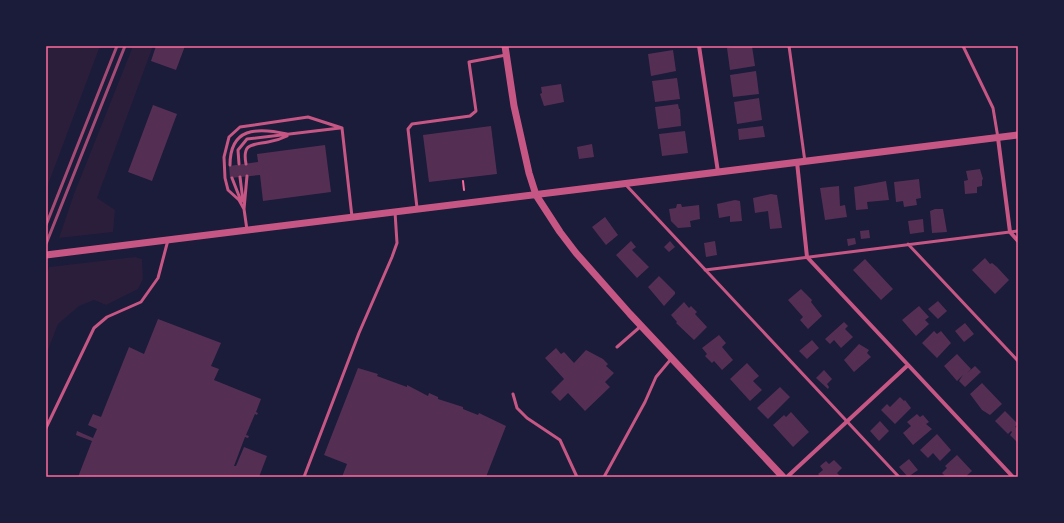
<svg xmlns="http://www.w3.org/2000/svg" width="1064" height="523" font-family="'PT Sans',sans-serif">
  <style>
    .green { fill: #2a1e3b }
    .building { fill: #542f53 }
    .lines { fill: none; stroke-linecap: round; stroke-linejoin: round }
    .path { stroke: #ff6b9d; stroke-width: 2 }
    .service { stroke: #c65784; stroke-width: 3 }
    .minor { stroke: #c65784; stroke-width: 4 }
    .tertiary { stroke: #c65784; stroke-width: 7 }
    .rail { stroke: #a44b75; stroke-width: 3 }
    .neatline { fill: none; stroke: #ff6b9d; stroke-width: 1.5 }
  </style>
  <rect width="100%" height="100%" fill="#1b1b3a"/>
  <path class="green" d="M46,46H100L46,190Z
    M133,46H153L97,198L115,210L113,232L59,238L74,194Z
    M135,257L142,259L143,279L138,289L106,305L94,300L79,306L58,324L46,355V277L49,267Z"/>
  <path class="building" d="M156,46H185L176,70L151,61Z
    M741,46H752L755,66L730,70L727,48Z
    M673,50L676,71L651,76L648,54Z
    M756,71L759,94L733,97L730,75Z
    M677,78L680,99L655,102L652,81Z
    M561,84L564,102L544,106L540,94L542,93L541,87Z
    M759,98L762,120L737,124L734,102Z
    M678,104L679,109H680L681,126L658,129L655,107Z
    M153,105L177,114L152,181L128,172Z
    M491,126L497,174L429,182L423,135Z
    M763,126L765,137L739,140L738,129Z
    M685,131L688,153L662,156L659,134Z
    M592,144L594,157L579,159L577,147Z
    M325,145L331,192L263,201L260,175L230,178L229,166L258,162L257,154Z
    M980,169L983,179L982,180V186L977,187V193L965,194L964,181L968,180L966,171Z
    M919,179L921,198L916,199L917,205L904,207L903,201L896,202L894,182Z
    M886,181L889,200L867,202L868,209L856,210L854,187Z
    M839,186L840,206L845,205L847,217L825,220L820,188Z
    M771,194L777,195L782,228L770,229L768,211L755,213L753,198Z
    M735,200L740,201L742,221L730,222V216L719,218L717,204Z
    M677,204H681L682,207L699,205L700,219L690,221L691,227L678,228L671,221L669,209L676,208Z
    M935,209H943L947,232L932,233L930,211Z
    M605,217L618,235L606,245L592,227Z
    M923,219L924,232L910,234L908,221Z
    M869,230L870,238L861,239L860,231Z
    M855,238L856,244L848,246L847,239Z
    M631,241L636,247L632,250L649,267L637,278L616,255Z
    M670,241L675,247L669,252L664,247Z
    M715,241L717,255L706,257L704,243Z
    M985,258L990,264L992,263L997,267L1009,280L995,294L972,270Z
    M865,259L893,289L881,300L853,270Z
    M659,276L675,292V294L664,306L648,287Z
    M801,289L812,300L811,302L822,316L808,329L800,320L803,317L788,300Z
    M938,301L947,311L938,319L928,309Z
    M684,302L689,308L691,306L697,312L695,314L707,327L694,340L676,323L677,322L671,315Z
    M919,306L929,317L925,320L929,324L916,336L902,320Z
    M158,319L221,343L211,366L219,369L214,380L261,399L256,412L258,413L257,415L255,414L246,435L249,436L248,438L245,437L234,466H236L244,447L267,456L259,477H78L92,441L76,435L77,431L93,438L97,429L88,425L93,414L101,417L129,347L144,354Z
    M844,322L848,326L845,329L853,337L841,348L834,340L830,344L825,339Z
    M965,323L974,334L964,342L955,331Z
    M934,331L937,334L941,331L951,343L937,358L922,343Z
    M719,335L726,343L722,347L733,360L722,370L714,361L712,363L705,356L707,354L702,348Z
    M812,340L819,348L807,359L799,351Z
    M859,344L869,350L867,353L871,357L854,372L844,360Z
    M556,348L561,354L564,352L574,363L586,350L603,359L608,364L606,366L614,373L605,382L610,387L585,411L568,393L560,401L551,392L564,379L545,358Z
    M957,354L971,369L967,373L975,366L981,372L965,387L959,381L963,375L957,381L944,366Z
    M747,363L759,376L753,381L762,390L750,401L730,379Z
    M358,368L378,374L377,376L407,387V385L428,396L429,393L438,397V399L463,407V409L478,415L479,413L506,426L486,477H342L347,464L324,455Z
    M824,370L832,379L827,384L829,387L828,389L816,378Z
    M982,383L1002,404L990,415L982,410L970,394Z
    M780,387L790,397L768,419L757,408Z
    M900,397L904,401L905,400L911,408L895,424L881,410L887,404L890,407Z
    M1005,411L1018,424L1015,427L1018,428V443L1010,435L1012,432L1011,431L1008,434L995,421Z
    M791,412L809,432L793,447L773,425L784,415L786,417Z
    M917,414L920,417L923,415L929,422L926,424L932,429L913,445L903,433L911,426L907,422Z
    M880,421L889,431L879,441L870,431Z
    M937,434L951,450L940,461L933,453L928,458L920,450Z
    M957,455L972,471L965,477H946L942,473L947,468L945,466Z
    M909,459L918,470L908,477L899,467Z
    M834,460L842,468L837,473L841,477H821L818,474L823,470L820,466L826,461L829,464Z"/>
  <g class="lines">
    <path class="path" d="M463,181L464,190"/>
    <path class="service" d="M789,46L805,162
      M963,46L993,108L998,138
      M342,128L352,217
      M239,164L238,150L247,139L340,128
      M246,164C242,143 252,145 268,142C275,141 281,139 287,136
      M230,165C230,128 256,127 287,134
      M240,177L243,201
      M232,178L241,201
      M626,185L899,477
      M417,208L408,129L412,124L470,116L476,111L469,62L506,55
      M244,209L247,176
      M247,230L244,209L239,200L228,190L225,178L224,157L229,137L240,127L308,117L342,128
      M908,244L1018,361
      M705,270L1018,231
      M617,347L641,326
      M513,394L517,408L527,418L560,440L577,477
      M46,428L94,328L107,317L141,302L158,278L168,240
      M304,477L359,333L392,257L397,243L395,212
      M604,477L645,402L656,377L671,359"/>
    <path class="minor" d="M699,46L718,172
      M998,138L1010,232L1018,241
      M797,162L807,257L1013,477
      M787,477L908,365"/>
    <path class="tertiary" d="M505,46L514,106L529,173L536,195L560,232L576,253L630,314L783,477
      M46,255L1018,135"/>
    <path class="rail" d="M46,225L117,46
      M46,244L125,46"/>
  </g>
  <rect width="1064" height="523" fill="none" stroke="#1b1b3a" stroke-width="94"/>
  <rect x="47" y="47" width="970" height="429" class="neatline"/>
</svg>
